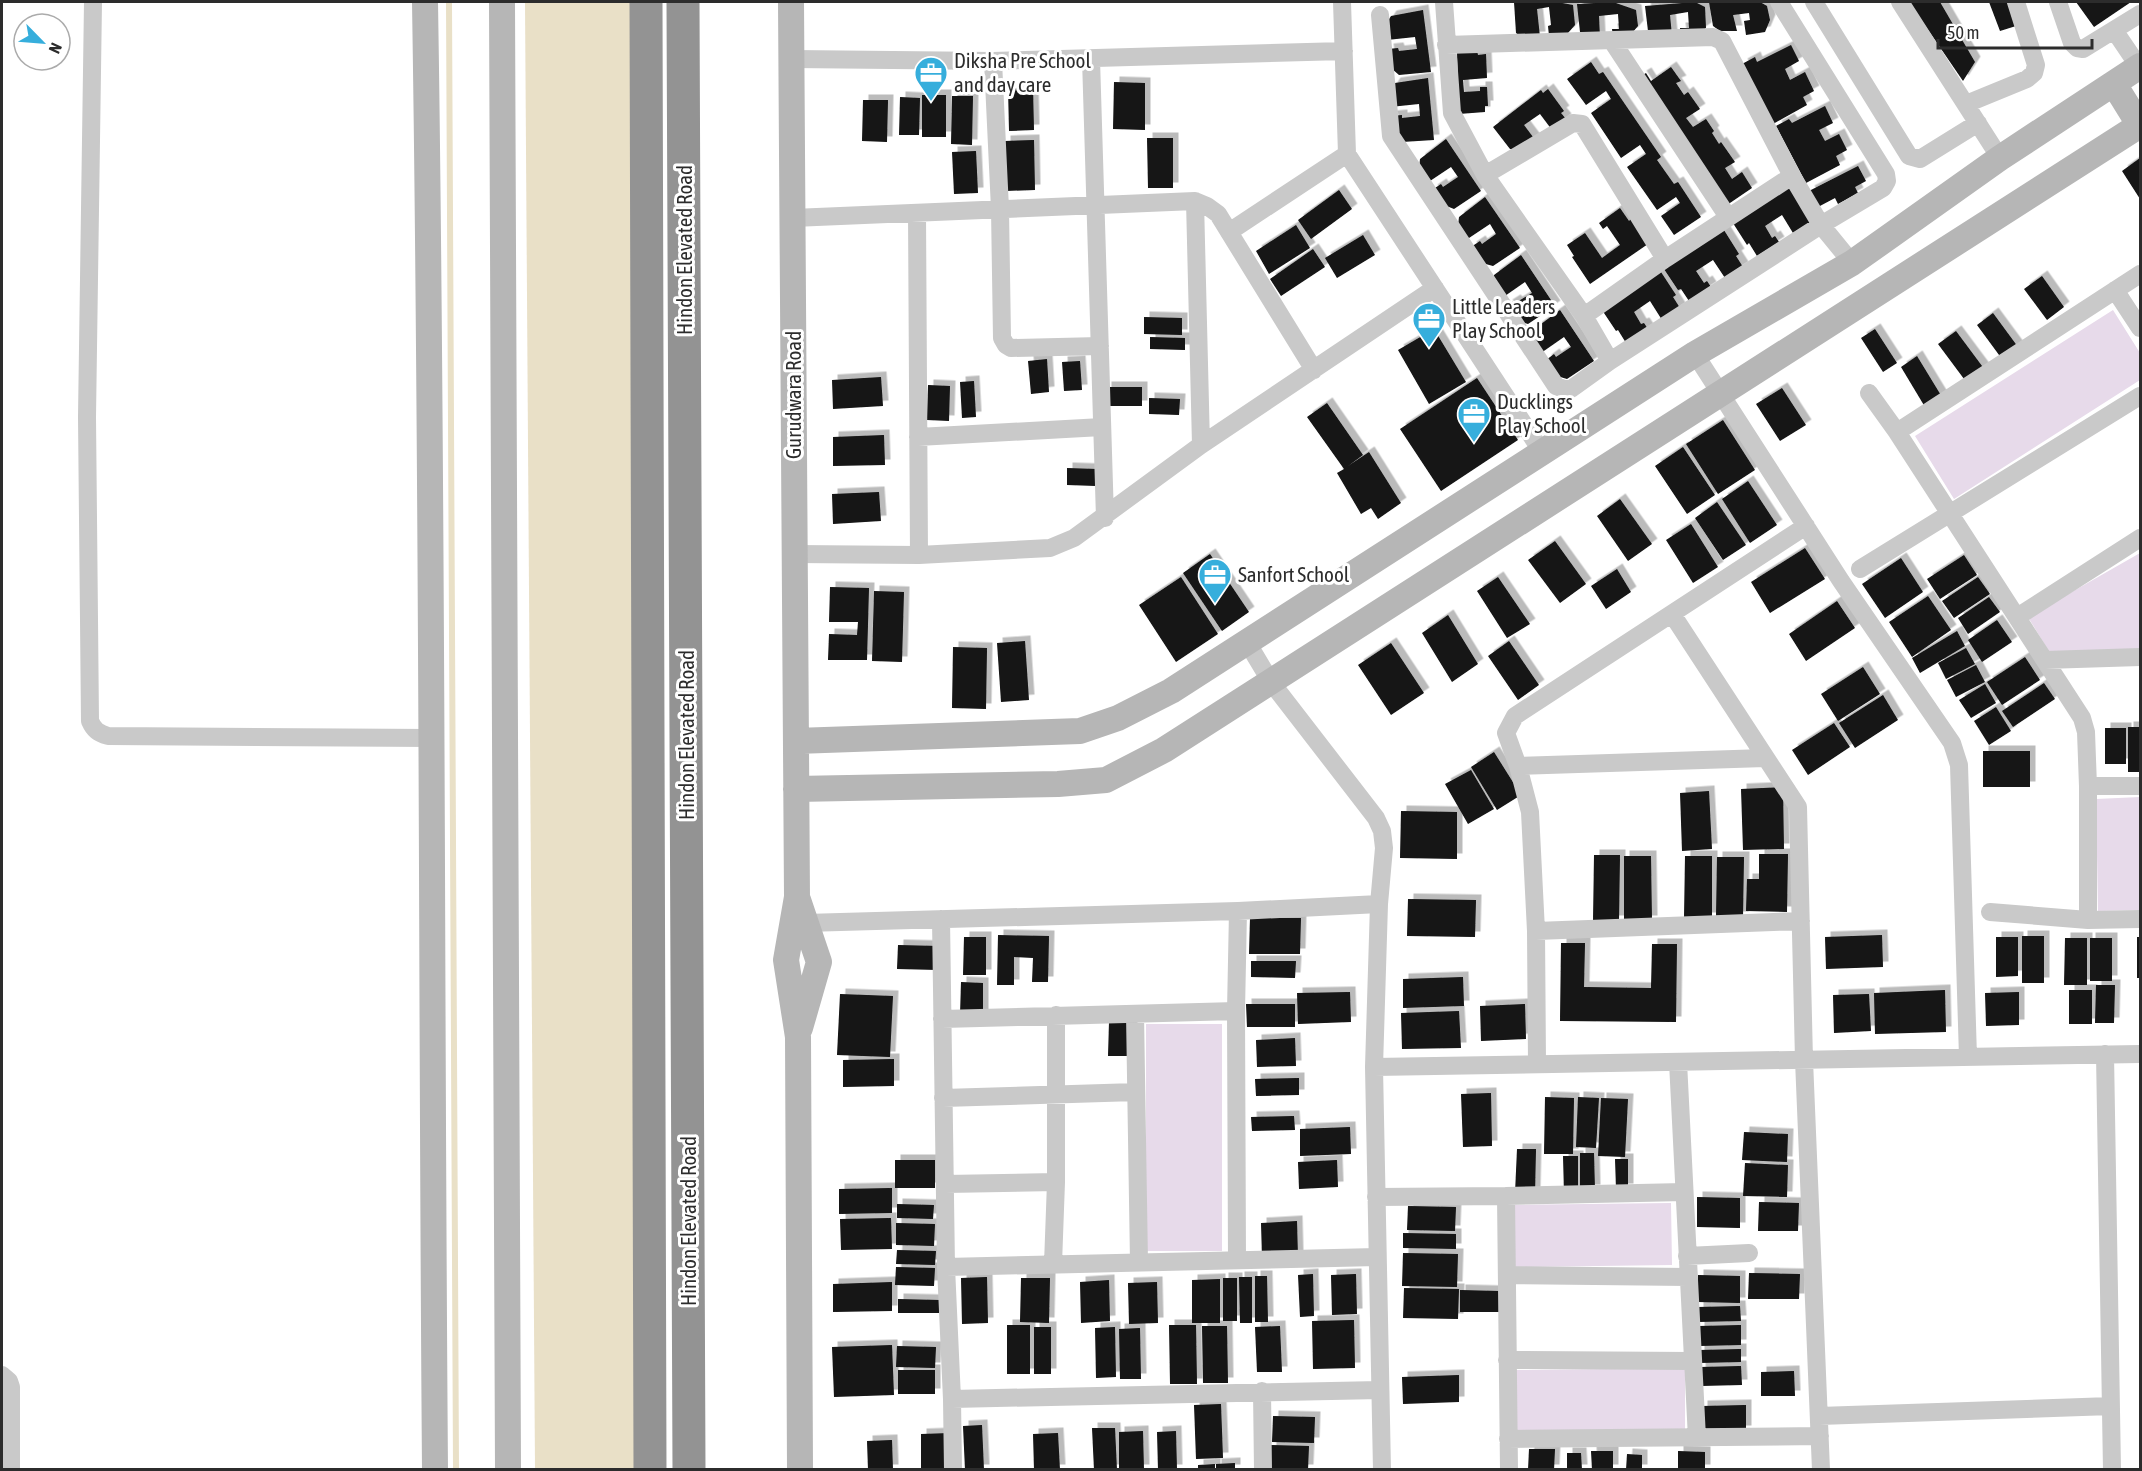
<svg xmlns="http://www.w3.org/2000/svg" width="2142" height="1471" font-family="'Asap Condensed',sans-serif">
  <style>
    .green { fill: #e7daea }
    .water { fill: #e9e0c7 }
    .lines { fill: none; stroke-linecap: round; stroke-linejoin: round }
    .stream { stroke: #e9e0c7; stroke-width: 6 }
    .building { fill: #131313; filter: url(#shadow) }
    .street { stroke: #c9c9c9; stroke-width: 18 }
    .secondary { stroke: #b6b6b6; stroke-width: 26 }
    .highway { stroke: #939393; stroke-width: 33 }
    .labels { text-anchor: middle; stroke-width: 6; stroke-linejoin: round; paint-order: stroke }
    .poi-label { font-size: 21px; fill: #2c2c2c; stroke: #fff; text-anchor: start }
    .street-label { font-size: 21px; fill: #2c2c2c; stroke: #fff }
  </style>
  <defs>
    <filter id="shadow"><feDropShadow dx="5.5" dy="-5.5" stdDeviation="0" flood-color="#0004"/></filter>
  </defs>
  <rect width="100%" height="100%" fill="#fff"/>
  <path class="green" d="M2113,310L2140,353V380L1954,499L1915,436Z
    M2140,553V650L2051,655L2028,617Z
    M2140,797V910L2098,911L2096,799Z
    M1146,1024H1222V1251H1146Z
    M1671,1203L1672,1265L1515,1267L1514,1205Z
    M1685,1368V1430L1516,1432V1370Z"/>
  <path class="water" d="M525,2H640L648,1469H535Z"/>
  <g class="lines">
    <path class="stream" d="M449,2L456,1470"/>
  </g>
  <path class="building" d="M1514,2H1557L1573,5L1575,25L1568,33L1549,36L1548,26L1551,25L1549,7L1537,9L1540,37L1523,38L1516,33Z
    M1613,2L1636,10L1638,26L1632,33L1613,36L1612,29H1619L1618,14L1599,16L1600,38L1588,37L1580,32L1577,4Z
    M1695,2L1705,7L1706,28L1700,32L1681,35L1680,28H1689L1688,12L1670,15L1672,36L1648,31L1645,6Z
    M1709,2H1760L1767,6L1770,20L1765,32L1746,35L1744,21L1750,20L1749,13L1733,15L1737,31H1720L1713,26Z
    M1909,2H1940L1975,62L1963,81Z
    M1989,2H2007L2016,26L2000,31Z
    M2076,2H2131L2094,27Z
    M1423,10L1431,72L1399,75L1391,68L1388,49L1398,48L1399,51L1417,49L1415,37L1387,40L1386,24L1391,16Z
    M1791,45L1799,61L1785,69L1790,80L1805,72L1814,91L1803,97L1807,105L1773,124L1742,64L1755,57L1757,62Z
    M1477,51L1478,55L1486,54L1487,78L1463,80L1464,92L1480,91V87H1487L1488,106H1485V112L1459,114L1457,52Z
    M1591,62L1599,74L1603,72L1661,157L1657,160L1674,184L1678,182L1701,217L1674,235L1661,216L1680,203L1676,197L1657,210L1627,167L1646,154L1640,145L1621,158L1591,113L1611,99L1606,91L1586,105L1567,79Z
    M1671,67L1681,81L1676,83L1684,95L1688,92L1700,109L1686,118L1693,127L1706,119L1714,131L1712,133L1719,144L1721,142L1735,162L1725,168L1732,179L1742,172L1752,188L1727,205L1641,76L1646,73L1651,81Z
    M1428,78L1434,140L1402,142L1391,116L1402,115V118L1420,116L1419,104L1390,107V91L1395,83Z
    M1114,82L1145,83V130L1113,129Z
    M1033,87L1034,130L1009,131L1008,88Z
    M1548,89L1564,111L1561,113L1566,119L1552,130L1540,114L1524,125L1536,141L1523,151L1510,149L1493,127L1541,90L1543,93Z
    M922,95H946V137H922Z
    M952,96H973L972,145L951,144Z
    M900,97L920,98L919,135H899Z
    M863,100H888L887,142L862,141Z
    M1825,106L1833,123L1819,130L1825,141L1839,134L1847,150L1836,156L1840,165L1806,183L1776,126L1789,119L1792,123Z
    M1147,138H1173V188H1148Z
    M1446,139L1481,191L1454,209L1444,205L1432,190L1441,184L1443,187L1458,177L1451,167L1427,183L1419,169L1420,159Z
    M1034,140L1035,190L1006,191L1005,141Z
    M976,151L978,193L954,194L952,152Z
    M2140,158V199L2122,171Z
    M1858,166L1866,181L1855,187L1858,193L1838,204L1835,198L1818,207L1809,191Z
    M1790,182L1812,221L1793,233L1782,215L1765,226L1772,238L1775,236L1779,242L1757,256L1749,243L1747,245L1731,220Z
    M1339,190L1352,209L1311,239L1298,220Z
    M1485,197L1520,248L1493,266L1482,263L1471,247L1480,241L1482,244L1496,234L1490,224L1466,240L1458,226L1459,217Z
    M1620,208L1629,221L1631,219L1648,244L1590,284L1572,257L1574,256L1567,245L1585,233L1602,258L1620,245L1607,226L1603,229L1599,223Z
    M1296,225L1310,248L1269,274L1256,251Z
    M1722,227L1739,254L1736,256L1743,267L1725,278L1713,260L1696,271L1704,283L1707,281L1711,287L1689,301L1681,289L1678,290L1662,266Z
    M1363,235L1375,255L1337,278L1325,258Z
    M1313,249L1325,267L1281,296L1270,279Z
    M1521,255L1555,306L1528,324L1518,321L1507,305L1515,300L1517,302L1532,293L1525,282L1502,298L1493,284L1494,275Z
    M1659,269L1676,295L1673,297L1680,308L1662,320L1650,301L1634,312L1641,324L1644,323L1648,329L1626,343L1618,330L1616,331L1600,307Z
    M2042,276L2064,307L2047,320L2024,289Z
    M1560,310L1594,361L1567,379L1557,376L1546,360L1554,354L1556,357L1571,347L1564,337L1541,353L1532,339L1533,330Z
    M1993,313L2018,347L2002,359L1977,325Z
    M1144,317L1182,318V335L1144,334Z
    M1434,329L1466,382L1429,404L1398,350Z
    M1875,329L1897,363L1883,372L1861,338Z
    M1956,331L1985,370L1967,383L1938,344Z
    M1150,337L1185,338V350L1150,349Z
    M1917,356L1942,397L1925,407L1901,367Z
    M1047,359L1049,392L1031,394L1028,361Z
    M1080,361L1082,390L1064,391L1062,362Z
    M881,377L883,406L833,409L832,380Z
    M1477,378L1518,440L1441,491L1400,429Z
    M974,381L976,417L962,418L960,382Z
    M928,385L950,386L949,421L927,420Z
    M1106,387H1142V406H1106Z
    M1782,388L1806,425L1780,441L1756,404Z
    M1149,398L1180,399L1179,415L1149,414Z
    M1327,403L1363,455L1348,466L1369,452L1401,503L1378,519L1371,508L1361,514L1337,473L1344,469L1307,417Z
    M1723,420L1755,470L1718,494L1686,444Z
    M884,435L885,465L833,466V437Z
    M1683,447L1715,495L1687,514L1655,466Z
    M1067,468L1097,469L1096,486L1067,485Z
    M1748,481L1777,525L1750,543L1722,499Z
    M879,492L881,521L833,524L832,494Z
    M1620,499L1652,544L1628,561L1597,516Z
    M1717,502L1746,545L1723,560L1695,518Z
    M1691,524L1718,567L1693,583L1666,540Z
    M1555,541L1586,584L1560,603L1528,560Z
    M1805,548L1825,579L1770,613L1751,582Z
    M1210,554L1249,612L1222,631L1183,573Z
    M1964,555L1977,575L1940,599L1927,579Z
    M1901,558L1923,592L1885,618L1862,584Z
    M1617,569L1631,592L1606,609L1591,586Z
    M1181,577L1218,634L1176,662L1139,605Z
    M1498,577L1530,624L1507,638L1477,591Z
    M1978,577L1990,594L1954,618L1942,601Z
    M830,587L869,588L867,660H828L829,634L857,635L858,622H829Z
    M874,591L904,592L902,662L872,661Z
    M1928,596L1951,630L1912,657L1889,622Z
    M1989,597L2000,612L1968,634L1958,618Z
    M1837,601L1855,628L1806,661L1789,634Z
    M1448,615L1478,664L1452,682L1422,633Z
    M1997,620L2012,642L1982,662L1968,640Z
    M1957,631L1965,646L1920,673L1912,658Z
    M1025,641L1029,700L1001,702L997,643Z
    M1509,641L1539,685L1518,700L1488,656Z
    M1391,643L1424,693L1391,715L1358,665Z
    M953,647L987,648L986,709L952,708Z
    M1966,648L1975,664L1946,679L1938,663Z
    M2025,657L2040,680L2002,705L1987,682Z
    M1976,665L1985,682L1956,697L1947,680Z
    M1863,667L1880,694L1838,721L1821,694Z
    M2044,683L2055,699L2013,727L2002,711Z
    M1985,684L1996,703L1971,718L1959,700Z
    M1883,695L1898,720L1855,748L1839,723Z
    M1996,707L2011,731L1989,745L1974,721Z
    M1834,723L1850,747L1808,775L1792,750Z
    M2128,727H2140V772H2128Z
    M2105,728H2126V764H2105Z
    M1983,751H2030V787H1983Z
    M1494,752L1521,795L1497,810L1471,767Z
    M1471,770L1494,809L1468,824L1445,784Z
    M1783,787L1784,849L1743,850L1741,789Z
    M1709,791L1712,849L1682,851L1680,793Z
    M1401,811L1457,812V859L1400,858Z
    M1759,854H1788L1787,912L1746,911L1747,879H1759Z
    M1594,855H1620L1619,921H1593Z
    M1624,856H1651L1652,921H1624Z
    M1685,856H1712V918H1684Z
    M1717,857H1744L1743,917H1716Z
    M1408,899L1476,900L1475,937L1407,936Z
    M1250,918H1301L1300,954H1249Z
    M998,935L1049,936L1048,982H1032L1033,958L1014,957V985H997Z
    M1882,935L1883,967L1826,969L1825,937Z
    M2022,936H2044V983H2022Z
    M964,937H986V975H963Z
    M1996,937H2018V976L1996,977Z
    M2137,937H2140V978H2137Z
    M2065,938H2087V985H2064Z
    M2090,938H2112V981H2090Z
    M1561,943H1585L1584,987L1651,988L1652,944H1677L1676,1022L1560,1021Z
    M898,945L939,946L938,970L897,969Z
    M1251,961H1296L1295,978L1251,977Z
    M1463,977L1464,1006L1403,1008V979Z
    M961,982L983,983V1015H960Z
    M2096,985H2115L2114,1023H2095Z
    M1945,990L1946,1032L1875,1034L1874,993Z
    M2069,990H2092V1024H2069Z
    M1350,992L1351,1022L1298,1024L1297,993Z
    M2019,992V1025L1986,1026L1985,993Z
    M840,994L893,996L890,1057L837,1055Z
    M1869,994L1871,1031L1834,1033L1833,995Z
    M1246,1004H1295V1027H1247Z
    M1525,1004L1526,1039L1481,1041L1480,1006Z
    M1459,1011L1461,1048L1402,1049L1401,1013Z
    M1109,1022L1132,1023L1131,1056H1108Z
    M1295,1038L1296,1066L1257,1067L1256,1040Z
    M894,1059V1086L843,1087V1060Z
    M1299,1078V1095L1256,1096L1255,1079Z
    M1491,1093L1492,1146L1463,1147L1461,1094Z
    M1545,1097L1574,1098L1573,1154H1544Z
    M1578,1097L1599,1098L1596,1148L1576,1147Z
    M1601,1098L1628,1099L1625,1157L1598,1156Z
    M1294,1116L1295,1130L1252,1131L1251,1117Z
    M1350,1127L1351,1154L1300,1156V1129Z
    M1744,1132L1788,1134L1787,1162L1742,1160Z
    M1517,1149H1536L1535,1194L1515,1193Z
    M1580,1153H1594L1595,1190H1580Z
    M1563,1156H1578V1193L1564,1194Z
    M1615,1159H1628V1189H1616Z
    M895,1160H935V1188H895Z
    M1337,1160L1338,1187L1299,1189L1298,1162Z
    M1745,1163L1788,1165L1787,1197L1743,1196Z
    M892,1188V1213L839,1214V1189Z
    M1697,1197L1740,1198V1228L1697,1227Z
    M1759,1202L1799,1203L1798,1231H1758Z
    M897,1204L934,1205L933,1219L897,1218Z
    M1408,1206L1456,1207L1455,1231L1407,1230Z
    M891,1218L892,1249L841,1250L840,1219Z
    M1297,1221L1298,1257L1262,1258L1261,1223Z
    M896,1223L935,1224L934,1246L896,1245Z
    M1403,1233L1456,1234V1249L1403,1248Z
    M897,1250L936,1251L935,1265L896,1264Z
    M1403,1253L1458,1254L1457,1287L1402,1286Z
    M896,1267L935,1268L934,1286L895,1285Z
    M1749,1273L1800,1274L1799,1299H1748Z
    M1313,1274L1314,1316L1300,1317L1298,1275Z
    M1356,1274L1357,1314L1332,1315L1331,1275Z
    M1698,1275L1740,1276V1303L1698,1302Z
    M1255,1276H1267L1268,1322H1255Z
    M987,1277L988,1323L962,1324L961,1278Z
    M1239,1277H1252V1323H1240Z
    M1021,1278H1050L1049,1323L1020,1322Z
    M1223,1278H1237V1321H1223Z
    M1220,1279V1323H1192V1280Z
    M1109,1280L1110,1321L1081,1323L1080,1282Z
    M892,1282V1311L833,1312V1284Z
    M1157,1282L1158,1323L1129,1324L1128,1283Z
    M1404,1288L1459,1289L1458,1319L1403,1318Z
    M1460,1290L1499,1291V1312H1460Z
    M898,1299L940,1300L939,1313H898Z
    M1740,1306L1741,1321L1698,1322V1307Z
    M1354,1320L1355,1368L1313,1369L1312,1321Z
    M1007,1325H1030V1374H1007Z
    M1169,1325H1196L1197,1384H1170Z
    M1741,1325V1345L1699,1346V1326Z
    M1202,1326H1227L1228,1383H1203Z
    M1280,1326L1282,1372H1257L1255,1327Z
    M1034,1327H1051V1374H1034Z
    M1115,1327L1116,1377L1096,1378L1095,1328Z
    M1140,1328L1141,1379H1120L1119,1329Z
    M892,1345L894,1395L834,1397L832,1347Z
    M897,1346L936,1347L935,1368L896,1367Z
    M1741,1349V1362L1699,1363V1350Z
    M1741,1366L1742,1385L1701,1386L1700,1367Z
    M898,1370H935V1394H898Z
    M1794,1371L1795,1396H1761V1372Z
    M1459,1375V1402L1403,1404L1402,1377Z
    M1221,1404L1223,1458L1196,1459L1194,1405Z
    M1746,1405V1431L1702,1432V1406Z
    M1273,1416L1315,1417L1314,1443L1272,1442Z
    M982,1425L984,1470H965L963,1426Z
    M1092,1428H1115L1117,1470H1094Z
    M1143,1431L1144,1470H1119V1432Z
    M1176,1431L1177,1470H1158L1157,1432Z
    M950,1433L951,1470H921V1434Z
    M1058,1433L1060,1470H1034L1033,1434Z
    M892,1440L893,1470H868L867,1441Z
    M1271,1445L1309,1446L1308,1470H1270Z
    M1529,1449H1555L1554,1470H1528Z
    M1591,1451H1613V1470H1592Z
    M1678,1451L1705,1452V1470H1678Z
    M1567,1453H1581L1582,1470H1567Z
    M1627,1454L1642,1455V1470H1626Z
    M1235,1463V1470H1216V1464Z
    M1215,1464V1470H1198V1465Z"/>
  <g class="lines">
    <path class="street" d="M93,2L87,417L90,721C94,730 98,733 108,736L433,738
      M1342,2L1347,154L1542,452
      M1444,2L1452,113L1485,175L1584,316L1610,361
      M1814,2L1909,156L1920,159L1978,123
      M1900,2L2000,158
      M2058,2L2072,43L2077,48L2083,49L2140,14
      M1380,15L1391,136L1556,386L1564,389H1571L1610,361L1821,225L1883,188L1887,181L1886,174L1779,2
      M2114,30L2139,67
      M1612,41L1728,217
      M1446,45L1713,37L1722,41L1792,176L1821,225L1852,263
      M792,59L993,61L1344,51
      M1091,59L1105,518
      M993,61L1000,209L1002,338L1006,345L1011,348L1100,346
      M1966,104L2027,79L2034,73L2036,65L2016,2
      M1485,175L1573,123L1582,124L1665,259L1584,316
      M1195,201L1201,445
      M917,213L919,555
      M793,218L1195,201L1207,206L1218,214L1314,370
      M1229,232L1347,154
      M1665,259L1792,176
      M2115,290L2140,328
      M1695,354L1841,581L1952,743L1959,765L1968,1057
      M1869,393L1897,432L2082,718L2086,732L2088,786V920
      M1897,432L2140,274
      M918,437L1102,427
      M795,554L919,555L1050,548L1074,538L1201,445L1435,288
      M1860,569L2140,396
      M1672,614L1798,807L1804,1060L1821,1470
      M2017,617L2140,538
      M1247,642L1271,682L1376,818L1382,831L1384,848L1379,904L1374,1067L1382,1470
      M2045,660L2140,657
      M1518,766L1765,758
      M2088,786H2140
      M1990,912L2088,920L2140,919
      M941,919L946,1267L952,1399L953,1470
      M805,923L1238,911L1379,904
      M1536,931L1801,921
      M1236,1011L1238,911
      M1135,1014L1139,1262
      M942,1019L1236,1011L1237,1260
      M2105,1054L2112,1470
      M1678,1062L1697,1438
      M1537,1064L1536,931L1530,812L1518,766L1506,733L1515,716L1806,526
      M1374,1067L2140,1054
      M943,1098L1136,1092
      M1056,1182V1015
      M945,1184L1056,1182L1053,1264
      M1376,1197L1506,1196
      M1687,1256L1749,1253
      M946,1267L1377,1257
      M1507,1275L1688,1277
      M1507,1360L1692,1361
      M2,1375L9,1381L11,1387V1470
      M1262,1391L1263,1470
      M952,1399L1380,1390
      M1819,1416L2111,1406
      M1508,1439L1820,1436
      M1509,1470L1506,1196L1684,1192"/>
    <path class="secondary" d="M425,2C433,491 431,980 435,1470
      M502,2L508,1470
      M791,2L797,897L786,960L798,1037L800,1470
      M2114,84L2140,126
      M796,741L1080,731L1118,718L1171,691L1695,354L1852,263L2000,158L2140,66
      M796,789L1058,784L1106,780L1164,750L2140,125
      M798,900L819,962L800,1028"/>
    <path class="highway" d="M646,2L650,1470
      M683,2L689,1470"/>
  </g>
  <defs>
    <symbol id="office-pin" viewBox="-11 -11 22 30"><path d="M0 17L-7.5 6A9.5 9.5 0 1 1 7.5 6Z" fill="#36aedc" stroke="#fff"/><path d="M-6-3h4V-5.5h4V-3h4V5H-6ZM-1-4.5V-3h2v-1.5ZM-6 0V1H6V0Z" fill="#fff"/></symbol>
  </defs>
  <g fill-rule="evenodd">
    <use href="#office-pin" x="912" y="54" width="38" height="52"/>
    <use href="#office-pin" x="1410" y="300" width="38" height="52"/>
    <use href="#office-pin" x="1455" y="395" width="38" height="52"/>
    <use href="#office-pin" x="1196" y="556" width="38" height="52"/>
  </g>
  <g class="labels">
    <g class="poi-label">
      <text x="954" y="68">Diksha Pre School<tspan x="954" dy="24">and day care</tspan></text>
      <text x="1452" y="314">Little Leaders<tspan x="1452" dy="24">Play School</tspan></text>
      <text x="1497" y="409">Ducklings<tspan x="1497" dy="24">Play School</tspan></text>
      <text x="1238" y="582">Sanfort School</text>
    </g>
    <g class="street-label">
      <text transform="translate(685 250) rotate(-90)" y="7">Hindon Elevated Road</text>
      <text transform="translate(794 395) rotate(-90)" y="7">Gurudwara Road</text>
      <text transform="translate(687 735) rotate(-90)" y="7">Hindon Elevated Road</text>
      <text transform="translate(689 1221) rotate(-90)" y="7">Hindon Elevated Road</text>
    </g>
  </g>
  <rect width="2142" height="1471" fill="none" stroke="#2c2c2c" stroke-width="6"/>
  <g transform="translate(42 42) rotate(115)"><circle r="28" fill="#ffffff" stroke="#ababab" stroke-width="1.5"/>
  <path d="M0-4.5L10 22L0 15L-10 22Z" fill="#36aedc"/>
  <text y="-9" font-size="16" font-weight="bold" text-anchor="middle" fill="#2c2c2c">N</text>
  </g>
  <path d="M1938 39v9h154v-9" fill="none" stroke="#2c2c2c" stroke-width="3"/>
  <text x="1947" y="39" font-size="18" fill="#2c2c2c" stroke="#ffffff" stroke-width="4.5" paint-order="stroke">50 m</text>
</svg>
